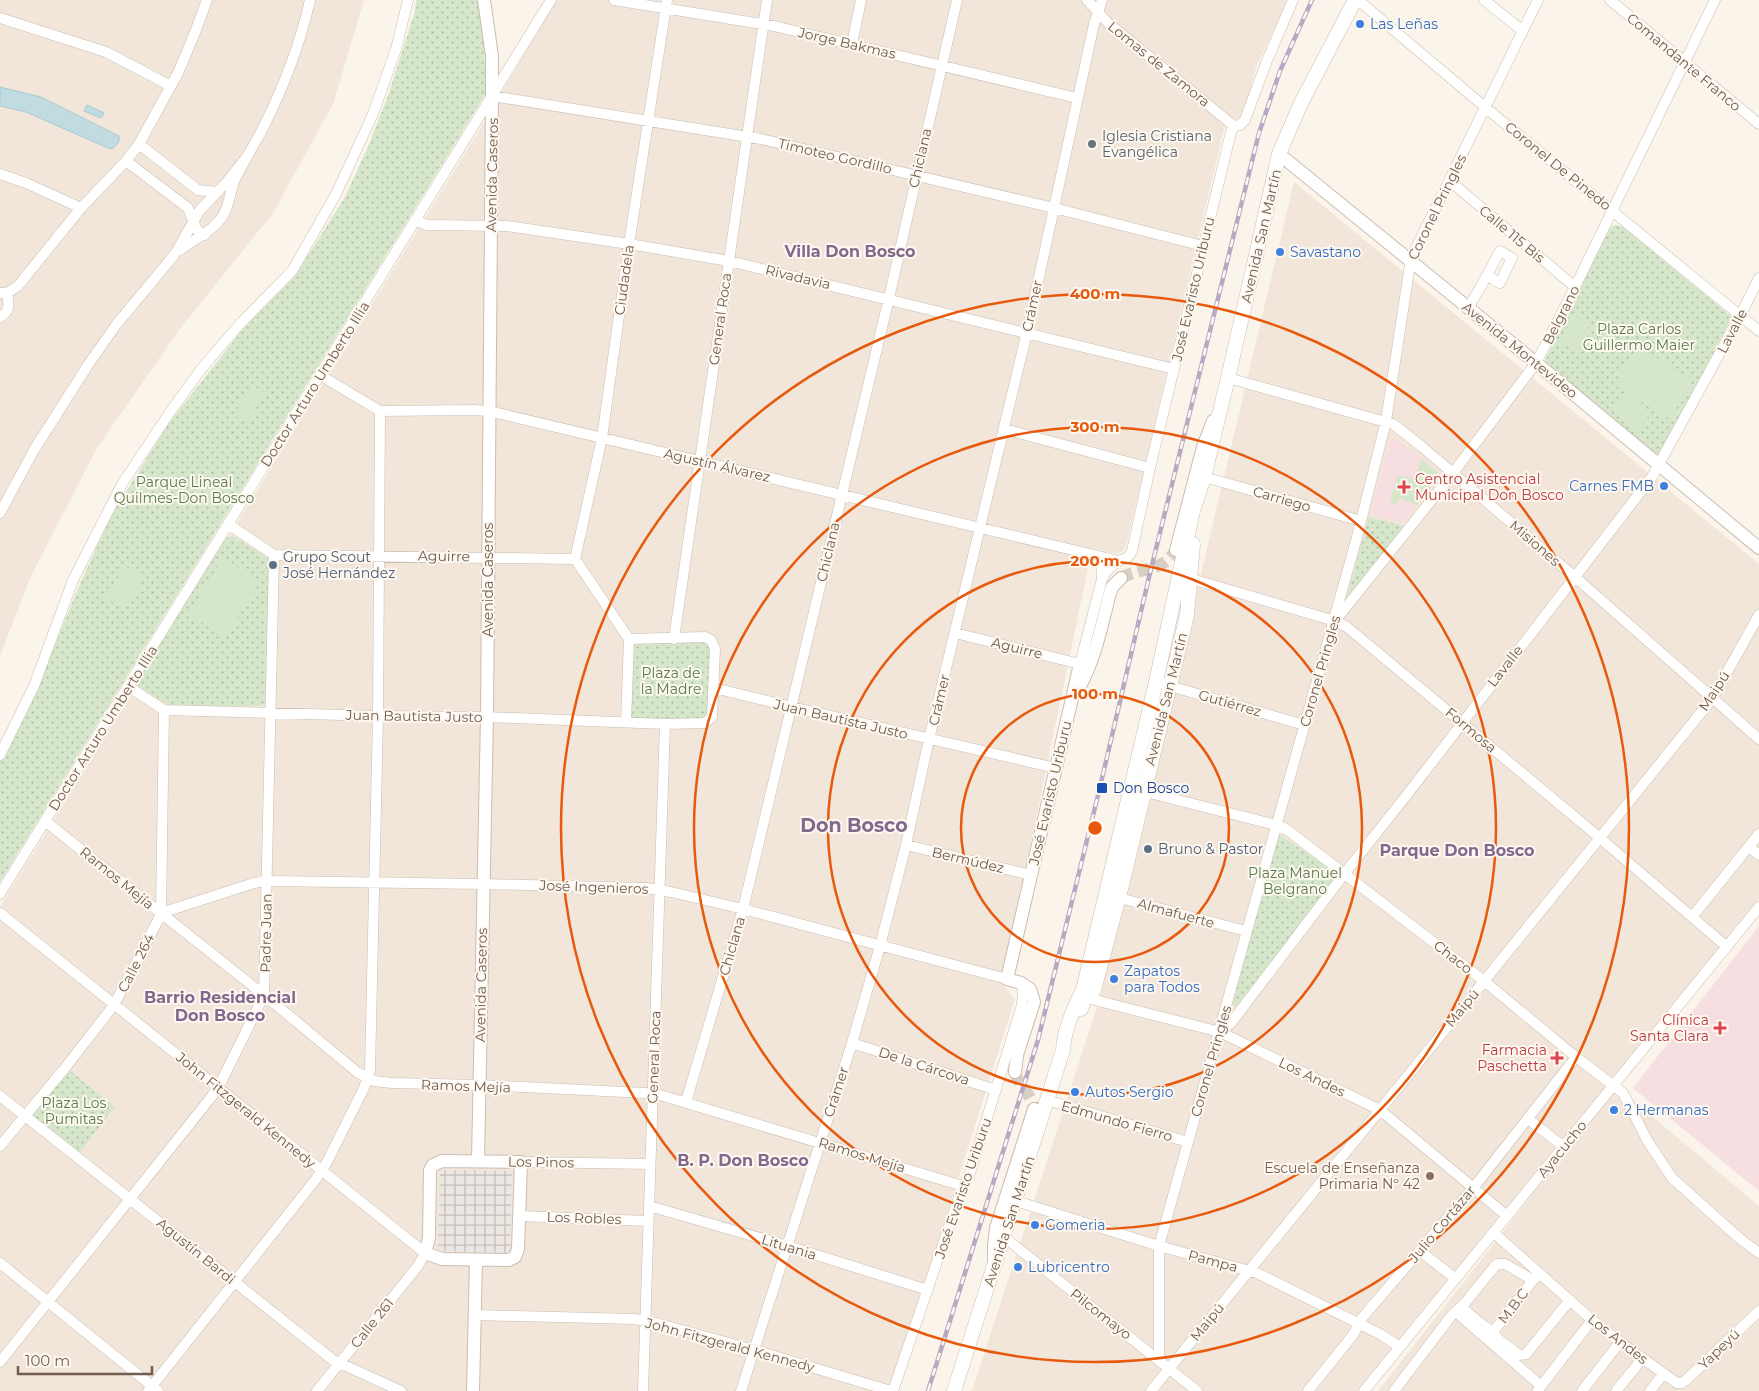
<svg xmlns="http://www.w3.org/2000/svg" width="1759" height="1391" font-family="Montserrat,sans-serif">
  <style>
    .residential { fill: #f1e6d9 }
    .industrial { fill: url(#industrial-grid) }
    .medical { fill: #f7dee1 }
    .park { fill: url(#park-dots) }
    .garden { fill: #d5e6ca }
    .water { fill: #c0dce1; stroke: #a8cad2 }
    .lines { fill: none; stroke-linecap: round; stroke-linejoin: round }
    .tertiary-tunnel { stroke: #d8cec4; stroke-width: 12; stroke-dasharray: 12 6; stroke-linecap: butt }
    .minor-casing { stroke: #cbbdb1; stroke-width: 11 }
    .tertiary-casing { stroke: #cbbdb1; stroke-width: 14 }
    .secondary-casing { stroke: #cdbdaf; stroke-width: 15 }
    .minor { stroke: #fff; stroke-width: 10 }
    .tertiary { stroke: #fff; stroke-width: 12 }
    .secondary { stroke: #fff; stroke-width: 14 }
    .rail-casing { stroke: #b7a9c3; stroke-width: 4.5 }
    .rail { stroke: #fdf8f0; stroke-width: 2.5; stroke-dasharray: 8; stroke-linecap: butt }
    .ring { fill: none; stroke: #e8590c; stroke-width: 2.5 }
    .shop-dot { fill: #3f7fe0; stroke: #fdf8f0; stroke-width: 2 }
    .worship-dot { fill: #6b7280; stroke: #fdf8f0; stroke-width: 2 }
    .health-dot { fill: #e0444e; stroke: #fdf8f0; stroke-width: 2 }
    .service-dot { fill: #5c6f8a; stroke: #fdf8f0; stroke-width: 2 }
    .transit-dot { fill: #1a4fb4; stroke: #fdf8f0; stroke-width: 2 }
    .education-dot { fill: #8d6e63; stroke: #fdf8f0; stroke-width: 2 }
    .labels { text-anchor: middle; stroke-width: 4; stroke-linejoin: round; paint-order: stroke }
    .shop-label { font-size: 14px; fill: #366cbe; stroke: #fdf8f0; text-anchor: start }
    .street-label { font-size: 14px; fill: #725d50; stroke: #fdf8f0 }
    .worship-label { font-size: 14px; fill: #5b616d; stroke: #fdf8f0; text-anchor: start }
    .park-label { font-size: 14px; fill: #597b4d; stroke: #fdf8f0 }
    .health-label { font-size: 14px; fill: #be3a42; stroke: #fdf8f0; text-anchor: end }
    .service-label { font-size: 14px; fill: #4e5e75; stroke: #fdf8f0; text-anchor: start }
    .transit-label { font-size: 14px; fill: #164399; stroke: #fdf8f0; text-anchor: start }
    .education-label { font-size: 14px; fill: #785e54; stroke: #fdf8f0; text-anchor: end }
    .quarter-label { font-size: 16px; font-weight: bold; fill: #82688d; stroke: #fdf8f0 }
    .district-label { font-size: 19px; font-weight: bold; fill: #82688d; stroke: #fdf8f0 }
    .centre { fill: #e8590c; stroke: #fdf8f0; stroke-width: 2.5 }
    .ring-label { font-size: 15px; text-anchor: middle; font-weight: bold; fill: #e8590c; stroke: #fdf8f0; stroke-width: 4; stroke-linejoin: round; paint-order: stroke }
  </style>
  <defs>
    <pattern id="industrial-grid" width="8" height="8" patternUnits="userSpaceOnUse" patternTransform="scale(1.25)"><rect width="8" height="8" fill="#ece7e2"/><path d="M0 4h8M4 0v8" fill="none" stroke="#c4beba"/></pattern>
    <pattern id="park-dots" width="8" height="8" patternUnits="userSpaceOnUse" patternTransform="scale(1.25)"><rect width="8" height="8" fill="#d5e6ca"/><path d="M2 2h.1M6 6h.1" fill="none" stroke="#b1bea6" stroke-width="1.8" stroke-linecap="round"/></pattern>
  </defs>
  <rect width="100%" height="100%" fill="#faf4ea"/>
  <path class="residential" d="M0,0H364L333,104L273,213L179,330L97,448L31,576L0,656Z
    M557,0H1288L1256,67L1245,113L1224,129L1126,546L1123,551L1116,554L1092,548L1002,983L1015,999L891,1391H0V907L477,134Z
    M1294,182L1759,564V899L1366,1391H972L1101,995Z
    M1617,1087L1759,1206V1391H1378Z"/>
  <path class="industrial" d="M440,1170L512,1171L510,1253L438,1251Z"/>
  <path class="medical" d="M1391,439L1400,441L1437,472V479L1403,523L1370,514Z
    M1759,926V1191L1633,1088Z"/>
  <path class="park" d="M416,0H478L483,23L486,93L0,882V759L36,690L80,584L111,516L169,423L243,329L295,276L345,197L368,147L389,93L415,11Z
    M1615,225L1623,227L1732,317L1661,453L1656,457L1544,362L1610,228Z
    M1369,517L1405,526L1345,605Z
    M233,536L269,559L266,701L261,706H171L138,687L137,679L226,538Z
    M629,639L711,640L709,721L626,722Z
    M1277,833L1338,874L1236,1007L1233,1004Z
    M68,1069L115,1107L79,1153L32,1115Z"/>
  <path class="garden" d="M1573,315L1590,323L1577,351L1560,343Z
    M1638,346L1693,380L1670,419L1614,385Z
    M252,385L265,393L247,423L234,415Z
    M1624,393L1650,415L1637,430L1611,409Z
    M1421,459L1437,472V479L1417,505L1399,498L1397,505L1390,503L1397,475L1415,479Z
    M223,558L260,581L226,637L189,614Z
    M125,566L144,578L124,610L106,598Z"/>
  <path class="water" d="M0,87L41,97L119,136V142L112,149L108,148L26,112L0,106Z
    M87,105L104,113L101,118L84,111Z"/>
  <g class="lines">
    <path class="tertiary-tunnel" d="M1121,578C1143,566 1160,574 1176,550
      M1015,1072C1018,1086 1033,1095 1034,1109"/>
    <defs>
      <path id="minor" d="M614,0L774,26L1077,98
        M1087,0L1107,22L1234,126
        M1358,0L1486,108L1759,331
        M1484,0L1523,31
        M1610,0L1759,124
        M0,18L106,52L171,86
        M852,44L861,0
        M492,96L761,139L1054,208L1203,246
        M139,144L198,190L218,192
        M126,161L188,208L197,230L205,235
        M0,174L26,183L81,208
        M1450,181L1575,287
        M416,221L427,225L507,226L629,244L729,261L1174,369
        M180,250C193,240 208,234 219,221C230,208 229,193 235,179C243,163 252,148 261,132C282,91 300,45 310,0
        M0,293H7L18,286L81,208L126,161L139,144L178,73L194,35L207,0
        M1468,308L1480,288L1500,251L1512,258L1500,283L1487,276
        M0,317C11,311 9,303 7,293
        M320,375L380,411L474,410L489,411L1119,561
        M1228,378L1393,424L1421,446L1575,577L1759,739
        M1004,429L1150,468
        M1204,477L1361,521
        M0,513L34,450L88,365L116,325L175,254L200,210L225,184L245,159
        M575,559L602,438L629,244L667,0
        M1185,577L1335,621L1347,627L1600,838L1727,947
        M1102,579C1106,571 1112,565 1119,561C1125,558 1129,558 1132,551L1150,468L1231,132L1234,126L1240,125L1245,120L1266,63L1293,0
        M1339,616L1453,473L1536,363L1575,287L1715,0
        M955,633L1080,664L1102,579V568L1099,557
        M674,639L767,0
        M1163,684L1304,725
        M129,687L164,710L378,716L487,717L665,724L705,723L712,717L715,649L711,640L705,637L629,639L575,559L274,555L228,524
        M714,688L792,707L1056,768
        M626,722L629,639
        M0,755L34,686L73,580L122,484L170,412L202,368L238,326L292,271L336,194L373,114L396,49L408,0
        M1130,788L1276,825L1286,829L1484,981L1576,1057L1623,1093L1647,1140L1672,1178L1739,1238L1759,1253
        M45,821L264,995L357,1072L374,1081L392,1083L480,1085L645,1093L660,1095L963,1186
        M906,845L1031,875
        M1749,847L1759,855
        M0,894L551,0
        M1112,896L1246,931
        M0,913L425,1253L418,1266L317,1391
        M161,913L254,883L267,881L483,884L646,888L671,892L743,909L1007,979
        M1692,917L1759,834
        M1087,998L1220,1032L1380,1110L1507,1216
        M1220,1032L1231,1023L1345,873L1413,787L1652,477L1740,316L1759,278
        M852,1043L996,1090
        M0,1096L333,1360L401,1391
        M1047,1100L1188,1142
        M686,1102L743,909L889,298L957,0
        M1528,1119L1564,1147
        M0,1146L65,1068L114,1005L157,922L161,913L164,710
        M521,1162L650,1164
        M1016,1201L1159,1246L1257,1273L1380,1334L1400,1347
        M649,1206L788,1246L928,1290
        M519,1216L648,1221
        M1494,1233L1592,1320L1620,1342L1677,1383H1682L1686,1380L1759,1311
        M1004,1237L1197,1391
        M1420,1251L1456,1279
        M0,1263L158,1391
        M1461,1307L1484,1326L1493,1332L1497,1338L1519,1355L1526,1354L1570,1300
        M1456,1312L1541,1386
        M475,1315L634,1319L656,1323L754,1350L891,1391
        M1493,1332L1533,1280
        M1159,1359V1246L1357,537L1386,421L1409,271L1413,254L1538,0
        M0,1362L212,1096L222,1080L264,995L274,555
        M1538,1390L1592,1320
        M148,1391L316,1179L326,1164L364,1088L370,1070L378,716L380,411
        M643,1391L665,724
        M741,1391L852,1043L880,946L906,845L929,739L1027,332L1094,24L1102,0
        M893,1391L960,1194L970,1173L1022,1005L1023,990L1021,983
        M1151,1391L1380,1110L1712,699L1759,615
        M1308,1391L1353,1335L1362,1318L1474,1187L1576,1057
        M1364,1391L1759,907
        M1394,1391L1452,1315L1465,1303L1495,1266L1498,1264H1505L1533,1280L1540,1274
        M1582,1391L1620,1342
        M1616,1391L1643,1358
        M1650,1391L1663,1374"/>
      <path id="tertiary" d="M1279,154L1552,376L1759,548
        M1176,550L1203,447L1213,421
        M1079,688C1096,657 1101,627 1110,593L1112,587L1121,578
        M1015,1072L1017,1055L1034,1002L1030,989L1021,983L1007,979L1080,664
        M442,1161L521,1162L518,1249L515,1257L509,1260L442,1259L425,1253L429,1238L430,1170L433,1165Z
        M478,1161L487,717L492,96V56L484,0
        M994,1261V1246L996,1228L1034,1109
        M473,1391L476,1260"/>
      <path id="secondary" d="M1081,1009L1084,1001L1094,990L1119,897L1187,615L1193,544
        M954,1391L1063,1050C1064,1029 1073,1009 1083,990L1156,682L1193,511L1204,477L1228,378L1279,154L1301,103L1355,0"/>
    </defs>
    <use href="#minor" class="minor-casing"/>
    <use href="#tertiary" class="tertiary-casing"/>
    <use href="#secondary" class="secondary-casing"/>
    <use href="#minor" class="minor"/>
    <use href="#tertiary" class="tertiary"/>
    <use href="#secondary" class="secondary"/>
    <defs>
      <path id="rail" d="M928,1391L1038,1040L1100,787L1150,573L1259,133L1280,71L1312,0"/>
    </defs>
    <use href="#rail" class="rail-casing"/>
    <use href="#rail" class="rail"/>
  </g>
  <g class="ring">
    <circle cx="1095" cy="828" r="134"/>
    <circle cx="1095" cy="828" r="267"/>
    <circle cx="1095" cy="828" r="401"/>
    <circle cx="1095" cy="828" r="534"/>
  </g>
  <g class="shop-dot">
    <circle cx="1360" cy="24" r="5"/>
    <circle cx="1280" cy="252" r="5"/>
    <circle cx="1664" cy="486" r="5"/>
    <circle cx="1114" cy="979" r="5"/>
    <circle cx="1075" cy="1092" r="5"/>
    <circle cx="1614" cy="1110" r="5"/>
    <circle cx="1035" cy="1225" r="5"/>
    <circle cx="1018" cy="1267" r="5"/>
  </g>
  <circle class="worship-dot" cx="1092" cy="144" r="5"/>
  <g class="health-dot">
    <path d="M1401.5 479.5h5v5h5v5h-5v5h-5v-5h-5v-5h5z"/>
    <path d="M1717.5 1020.5h5v5h5v5h-5v5h-5v-5h-5v-5h5z"/>
    <path d="M1554.5 1050.5h5v5h5v5h-5v5h-5v-5h-5v-5h5z"/>
  </g>
  <g class="service-dot">
    <circle cx="273" cy="565" r="5"/>
    <circle cx="1148" cy="849" r="5"/>
  </g>
  <rect class="transit-dot" x="1096" y="782" width="12" height="12" rx="2.5"/>
  <circle class="education-dot" cx="1430" cy="1176" r="5"/>
  <g class="labels">
    <g class="shop-label">
      <text x="1370" y="29">Las Leñas</text>
      <text x="1290" y="257">Savastano</text>
      <text x="1654" y="491" text-anchor="end">Carnes FMB</text>
      <text x="1124" y="976">Zapatos<tspan x="1124" dy="16">para Todos</tspan></text>
      <text x="1085" y="1097">Autos Sergio</text>
      <text x="1624" y="1115">2 Hermanas</text>
      <text x="1045" y="1230">Gomeria</text>
      <text x="1028" y="1272">Lubricentro</text>
    </g>
    <g class="street-label">
      <text transform="translate(847 43) rotate(13)" y="5">Jorge Bakmas</text>
      <text transform="translate(1684 62) rotate(40)" y="5">Comandante Franco</text>
      <text transform="translate(1159 64) rotate(39)" y="5">Lomas de Zamora</text>
      <text transform="translate(835 156) rotate(13)" y="5">Timoteo Gordillo</text>
      <text transform="translate(920 158) rotate(-77)" y="5">Chiclana</text>
      <text transform="translate(1558 166) rotate(39)" y="5">Coronel De Pinedo</text>
      <text transform="translate(492 175) rotate(-89)" y="5">Avenida Caseros</text>
      <text transform="translate(1437 207) rotate(-64)" y="5">Coronel Pringles</text>
      <text transform="translate(1512 234) rotate(40)" y="5">Calle 115 Bis</text>
      <text transform="translate(1261 236) rotate(-77)" y="5">Avenida San Martín</text>
      <text transform="translate(798 277) rotate(13)" y="5">Rivadavia</text>
      <text transform="translate(624 280) rotate(-82)" y="5">Ciudadela</text>
      <text transform="translate(1193 289) rotate(-77)" y="5">José Evaristo Uriburu</text>
      <text transform="translate(1032 306) rotate(-78)" y="5">Crámer</text>
      <text transform="translate(1561 315) rotate(-63)" y="5">Belgrano</text>
      <text transform="translate(720 319) rotate(-82)" y="5">General Roca</text>
      <text transform="translate(1732 331) rotate(-62)" y="5">Lavalle</text>
      <text transform="translate(1520 350) rotate(39)" y="5">Avenida Montevideo</text>
      <text transform="translate(315 384) rotate(-58)" y="5">Doctor Arturo Umberto Illia</text>
      <text transform="translate(717 465) rotate(13)" y="5">Agustín Álvarez</text>
      <text transform="translate(1282 499) rotate(16)" y="5">Carriego</text>
      <text transform="translate(1535 543) rotate(41)" y="5">Misiones</text>
      <text transform="translate(828 552) rotate(-77)" y="5">Chiclana</text>
      <text transform="translate(444 556) rotate(1)" y="5">Aguirre</text>
      <text transform="translate(488 580) rotate(-90)" y="5">Avenida Caseros</text>
      <text transform="translate(1017 648) rotate(14)" y="5">Aguirre</text>
      <text transform="translate(1505 666) rotate(-52)" y="5">Lavalle</text>
      <text transform="translate(1320 671) rotate(-74)" y="5">Coronel Pringles</text>
      <text transform="translate(1714 691) rotate(-57)" y="5">Maipú</text>
      <text transform="translate(1166 699) rotate(-76)" y="5">Avenida San Martín</text>
      <text transform="translate(939 700) rotate(-77)" y="5">Crámer</text>
      <text transform="translate(1230 703) rotate(16)" y="5">Gutiérrez</text>
      <text transform="translate(414 716) rotate(1)" y="5">Juan Bautista Justo</text>
      <text transform="translate(841 719) rotate(13)" y="5">Juan Bautista Justo</text>
      <text transform="translate(103 728) rotate(-58)" y="5">Doctor Arturo Umberto Illia</text>
      <text transform="translate(1471 730) rotate(40)" y="5">Formosa</text>
      <text transform="translate(1050 793) rotate(-77)" y="5">José Evaristo Uriburu</text>
      <text transform="translate(968 860) rotate(13)" y="5">Bermúdez</text>
      <text transform="translate(117 878) rotate(39)" y="5">Ramos Mejía</text>
      <text transform="translate(594 887) rotate(2)" y="5">José Ingenieros</text>
      <text transform="translate(1176 913) rotate(15)" y="5">Almafuerte</text>
      <text transform="translate(266 933) rotate(-89)" y="5">Padre Juan</text>
      <text transform="translate(732 946) rotate(-74)" y="5">Chiclana</text>
      <text transform="translate(1453 957) rotate(38)" y="5">Chaco</text>
      <text transform="translate(136 963) rotate(-63)" y="5">Calle 264</text>
      <text transform="translate(481 985) rotate(-89)" y="5">Avenida Caseros</text>
      <text transform="translate(1462 1008) rotate(-51)" y="5">Maipú</text>
      <text transform="translate(654 1057) rotate(-88)" y="5">General Roca</text>
      <text transform="translate(1211 1061) rotate(-74)" y="5">Coronel Pringles</text>
      <text transform="translate(924 1066) rotate(18)" y="5">De la Cárcova</text>
      <text transform="translate(1312 1077) rotate(26)" y="5">Los Andes</text>
      <text transform="translate(466 1086) rotate(2)" y="5">Ramos Mejía</text>
      <text transform="translate(836 1092) rotate(-72)" y="5">Crámer</text>
      <text transform="translate(246 1110) rotate(39)" y="5">John Fitzgerald Kennedy</text>
      <text transform="translate(1117 1121) rotate(16)" y="5">Edmundo Fierro</text>
      <text transform="translate(1562 1149) rotate(-51)" y="5">Ayacucho</text>
      <text transform="translate(862 1155) rotate(17)" y="5">Ramos Mejía</text>
      <text transform="translate(541 1162) rotate(1)" y="5">Los Pinos</text>
      <text transform="translate(963 1188) rotate(-71)" y="5">José Evaristo Uriburu</text>
      <text transform="translate(584 1218) rotate(2)" y="5">Los Robles</text>
      <text transform="translate(1009 1221) rotate(-72)" y="5">Avenida San Martín</text>
      <text transform="translate(1442 1224) rotate(-50)" y="5">Julio Cortázar</text>
      <text transform="translate(789 1247) rotate(17)" y="5">Lituania</text>
      <text transform="translate(196 1251) rotate(39)" y="5">Agustín Bardi</text>
      <text transform="translate(1213 1261) rotate(15)" y="5">Pampa</text>
      <text transform="translate(1513 1306) rotate(-53)" y="5">M.B.C</text>
      <text transform="translate(1101 1314) rotate(38)" y="5">Pilcomayo</text>
      <text transform="translate(1207 1322) rotate(-51)" y="5">Maipú</text>
      <text transform="translate(372 1323) rotate(-51)" y="5">Calle 261</text>
      <text transform="translate(1618 1339) rotate(38)" y="5">Los Andes</text>
      <text transform="translate(730 1345) rotate(15)" y="5">John Fitzgerald Kennedy</text>
      <text transform="translate(1719 1349) rotate(-44)" y="5">Yapeyú</text>
    </g>
    <g class="worship-label">
      <text x="1102" y="141">Iglesia Cristiana<tspan x="1102" dy="16">Evangélica</tspan></text>
    </g>
    <g class="park-label">
      <text x="1639" y="334">Plaza Carlos<tspan x="1639" dy="16">Guillermo Maier</tspan></text>
      <text x="184" y="487">Parque Lineal<tspan x="184" dy="16">Quilmes-Don Bosco</tspan></text>
      <text x="671" y="678">Plaza de<tspan x="671" dy="16">la Madre</tspan></text>
      <text x="1295" y="878">Plaza Manuel<tspan x="1295" dy="16">Belgrano</tspan></text>
      <text x="74" y="1108">Plaza Los<tspan x="74" dy="16">Pumitas</tspan></text>
    </g>
    <g class="health-label">
      <text x="1415" y="484" text-anchor="start">Centro Asistencial<tspan x="1415" dy="16">Municipal Don Bosco</tspan></text>
      <text x="1709" y="1025">Clínica<tspan x="1709" dy="16">Santa Clara</tspan></text>
      <text x="1547" y="1055">Farmacia<tspan x="1547" dy="16">Paschetta</tspan></text>
    </g>
    <g class="service-label">
      <text x="283" y="562">Grupo Scout<tspan x="283" dy="16">José Hernández</tspan></text>
      <text x="1158" y="854">Bruno &amp; Pastor</text>
    </g>
    <g class="transit-label">
      <text x="1113" y="793">Don Bosco</text>
    </g>
    <g class="education-label">
      <text x="1420" y="1173">Escuela de Enseñanza<tspan x="1420" dy="16">Primaria Nº 42</tspan></text>
    </g>
    <g class="quarter-label">
      <text x="850" y="257">Villa Don Bosco</text>
      <text x="1457" y="856">Parque Don Bosco</text>
      <text x="220" y="1003">Barrio Residencial<tspan x="220" dy="18">Don Bosco</tspan></text>
      <text x="743" y="1166">B. P. Don Bosco</text>
    </g>
    <g class="district-label">
      <text x="854" y="832">Don Bosco</text>
    </g>
  </g>
  <circle cx="1095" cy="828" r="8" class="centre"/>
  <g class="ring-label">
    <text x="1095" y="299">400 m</text>
    <text x="1095" y="432">300 m</text>
    <text x="1095" y="566">200 m</text>
    <text x="1095" y="699">100 m</text>
  </g>
  <path d="M18 1366v8h134v-8" fill="none" stroke="#725d50" stroke-width="2.5"/>
  <text x="25" y="1366" font-size="15" fill="#725d50" stroke="#fdf8f0" stroke-width="4" paint-order="stroke">100 m</text>
</svg>
